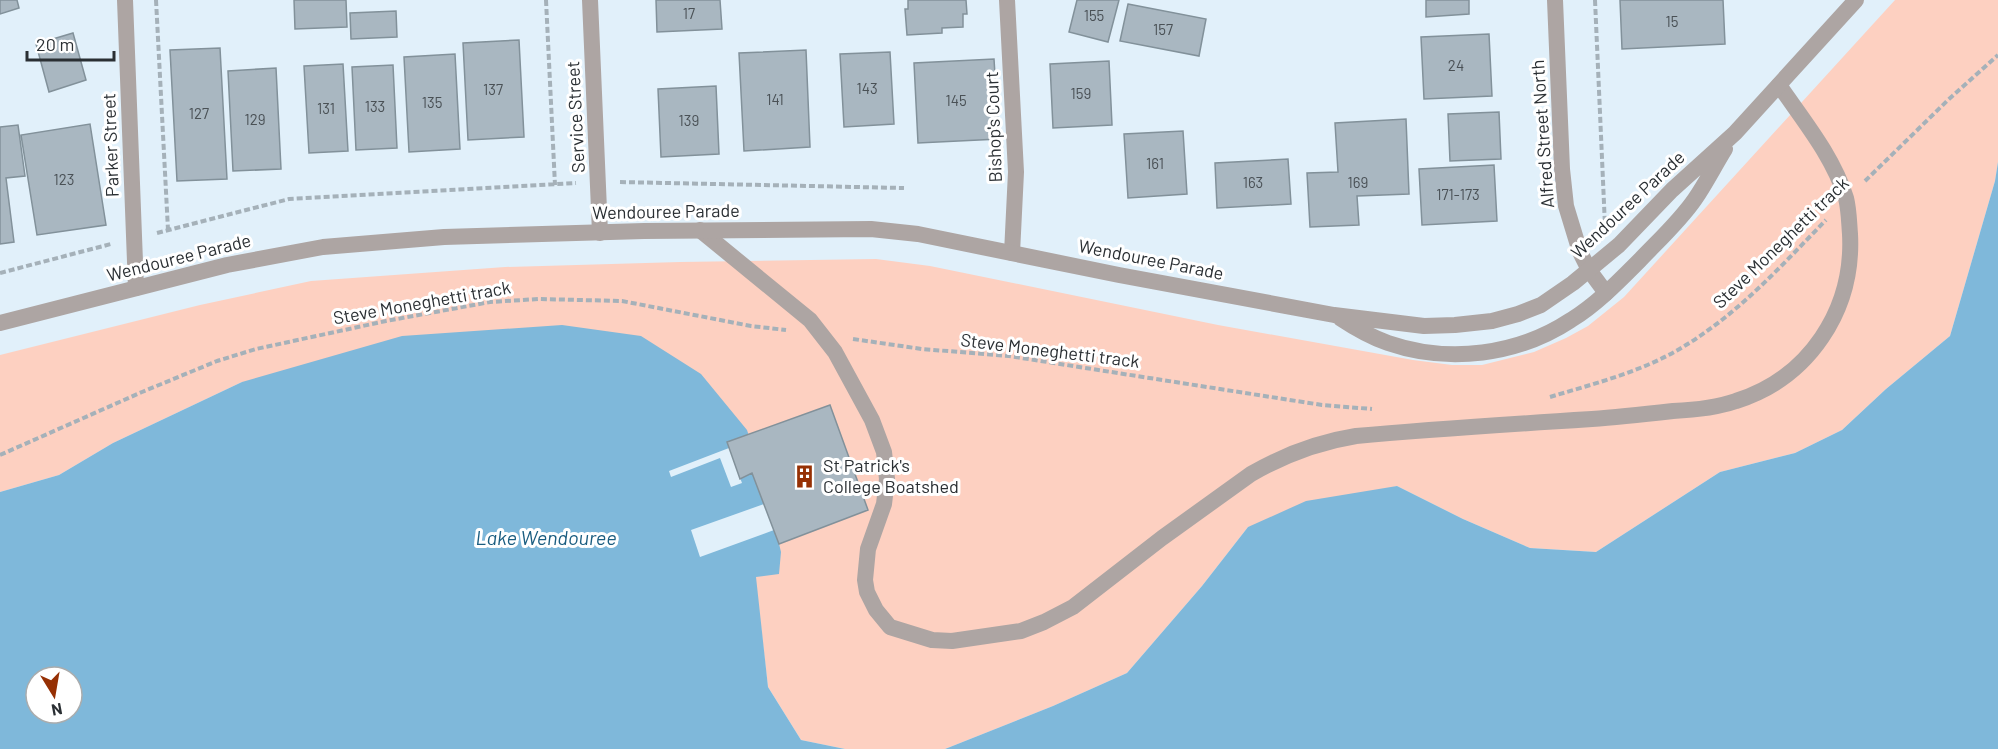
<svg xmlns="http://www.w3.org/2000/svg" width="1998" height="749" font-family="Barlow,sans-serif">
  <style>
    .green { fill: #fdd0c1 }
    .water { fill: #7fb8da; fill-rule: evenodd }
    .pier { fill: #e1f0fa }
    .building { fill: #a9b7c1; stroke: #82919a; stroke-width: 1.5 }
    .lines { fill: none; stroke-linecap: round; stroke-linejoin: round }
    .path { stroke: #a5b1b9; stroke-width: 4; stroke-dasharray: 6 3; stroke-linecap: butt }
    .service { stroke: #ada5a3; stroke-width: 16 }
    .minor { stroke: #ada5a3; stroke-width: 16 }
    .tertiary { stroke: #ada5a3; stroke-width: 16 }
    .labels { text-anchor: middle; stroke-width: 6; stroke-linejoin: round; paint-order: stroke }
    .number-label { font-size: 15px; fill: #4a5156 }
    .street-label { font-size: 18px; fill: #2a2f33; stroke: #fff }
    .poi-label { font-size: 18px; fill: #2a2f33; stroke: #fff; text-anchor: start }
    .water-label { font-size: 20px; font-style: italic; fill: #1a5d80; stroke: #fff }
  </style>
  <rect width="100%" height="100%" fill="#e1f0fa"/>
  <path class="green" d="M1895,0H1998V162L1995,181L1950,336L1886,389L1842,430L1795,453L1720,472L1596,552L1530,548L1463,519L1397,486L1248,527L1202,586L1127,673L1053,706L945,749H845L801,740L768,687L755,576L242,382L113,443L59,475L0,492V355L200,305L311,281L505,267L680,262L876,259L930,266L1218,325L1413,360L1452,365H1482L1534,352L1566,338L1588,326L1624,297Z"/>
  <path class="water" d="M1998,162V749H945L1053,706L1127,673L1202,586L1248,527L1306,501L1397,486L1463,519L1530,548L1596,552L1720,472L1795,453L1842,430L1886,389L1950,336L1995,181Z
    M562,325L641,336L701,374L747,430L764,481L781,552L779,574L756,577L768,687L801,740L845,749H0V492L59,475L113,443L242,382L402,336ZM36,677H72V713H36Z"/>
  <path class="pier" d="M729,448L742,483L731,487L720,458L671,477L669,471Z
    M764,504L774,530L700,557L691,530Z"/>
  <path class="building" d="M0,0H17L19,8L0,14Z
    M294,0H346L347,27L295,29Z
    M656,0H720L722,29L657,32Z
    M908,0H966L967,14H963V27L942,28V33L907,35L905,9H908Z
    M1077,0H1119L1108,42L1069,32Z
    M1426,0H1469V14L1426,17Z
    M1620,0H1723L1725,44L1622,49Z
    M1128,4L1206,19L1199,56L1120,41Z
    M396,11L397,37L351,39L350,13Z
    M73,33L86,80L49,92L36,44Z
    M1489,34L1492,96L1424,99L1421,37Z
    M519,40L524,137L468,140L463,43Z
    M220,48L227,179L177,181L170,50Z
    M806,50L810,147L744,151L739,53Z
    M890,52L894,124L844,127L840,54Z
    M455,54L460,149L409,152L404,57Z
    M994,59L999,139L918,143L914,63Z
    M1109,61L1112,125L1053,128L1050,64Z
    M343,64L348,151L309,153L304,66Z
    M393,65L397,148L356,150L352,67Z
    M276,68L281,169L233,171L228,71Z
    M716,86L719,154L661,157L658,89Z
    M1499,112L1501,159L1450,161L1448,114Z
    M1406,119L1409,194L1357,196L1359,225L1310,227L1307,173L1338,172L1335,123Z
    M90,124L106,225L37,235L21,135Z
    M18,125L25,176L6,178L14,242L0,244V127Z
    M1183,131L1187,194L1128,198L1124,134Z
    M1288,159L1291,204L1217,208L1215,163Z
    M1494,165L1497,221L1422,225L1419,169Z
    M830,405L868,510L779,544L752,473L740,479L727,442Z"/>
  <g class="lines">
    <path class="path" d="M156,0L168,230
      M546,0L555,185
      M1595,0L1605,226
      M1865,181L1948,100L1998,55
      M620,182L904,188
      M157,233L289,199L576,183
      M0,273L111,244
      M853,339L922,349L1009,356L1322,405L1372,409
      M1550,397C1596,383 1645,371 1686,345C1740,312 1782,265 1826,220
      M0,455L142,392L217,361L256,349L386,321L490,302L539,299L622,301L751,326L786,330"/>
    <path class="service" d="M1007,0L1016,172L1012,253
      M700,230L810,320L835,352L872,420L884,452L887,479L884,504L868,549L865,580L867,592L876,610L890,627L932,640L952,641L1021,631L1044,622L1073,607L1162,538L1251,474C1284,455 1318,442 1356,436C1434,429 1513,424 1592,419C1619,417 1646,414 1673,411C1695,410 1716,408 1736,401C1809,378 1854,310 1850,234C1849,222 1849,210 1846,198C1833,156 1803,120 1779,85"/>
    <path class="minor" d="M125,0L136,288
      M590,0L600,233
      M1555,0L1562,169L1566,206L1580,252L1589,270L1606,293"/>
    <path class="tertiary" d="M1340,318C1355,328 1371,337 1388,343C1449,364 1518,355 1571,320C1597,304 1619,281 1640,260C1658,241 1680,221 1695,199C1706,183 1715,165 1725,149
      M0,323L227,265L323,247L444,237L644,231L871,229L918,234L1119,275L1334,315L1424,326L1455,325L1492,321L1518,314L1541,305L1573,283L1619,245L1672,190L1735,133L1856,0"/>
  </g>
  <defs>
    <symbol id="building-bare" viewBox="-9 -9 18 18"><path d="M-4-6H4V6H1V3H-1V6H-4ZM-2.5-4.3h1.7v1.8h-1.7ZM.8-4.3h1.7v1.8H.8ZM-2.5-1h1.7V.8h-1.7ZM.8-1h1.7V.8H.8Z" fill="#963004" stroke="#fff" stroke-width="2.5" paint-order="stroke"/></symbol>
  </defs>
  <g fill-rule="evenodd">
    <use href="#building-bare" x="788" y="460" width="33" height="33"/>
  </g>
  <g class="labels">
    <g class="number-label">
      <text x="689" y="19">17</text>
      <text x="1094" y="21">155</text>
      <text x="1672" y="27">15</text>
      <text x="1163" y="35">157</text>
      <text x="1456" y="71">24</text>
      <text x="867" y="94">143</text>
      <text x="493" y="95">137</text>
      <text x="1081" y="99">159</text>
      <text x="775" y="105">141</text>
      <text x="956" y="106">145</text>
      <text x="432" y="108">135</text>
      <text x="375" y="112">133</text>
      <text x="326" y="114">131</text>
      <text x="199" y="119">127</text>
      <text x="255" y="125">129</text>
      <text x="689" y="126">139</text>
      <text x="1155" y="169">161</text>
      <text x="64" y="185">123</text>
      <text x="1253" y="188">163</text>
      <text x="1358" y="188">169</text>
      <text x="1458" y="200">171-173</text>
    </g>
    <g class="street-label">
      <text transform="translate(576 117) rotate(-93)" y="6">Service Street</text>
      <text transform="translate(994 127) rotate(-92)" y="6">Bishop's Court</text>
      <text transform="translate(1543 134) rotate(-94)" y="6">Alfred Street North</text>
      <text transform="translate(111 145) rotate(-92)" y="6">Parker Street</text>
      <text transform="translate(1628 205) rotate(-43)" y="6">Wendouree Parade</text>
      <text transform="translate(666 212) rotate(-1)" y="6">Wendouree Parade</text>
      <text transform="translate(1781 243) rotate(-44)" y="6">Steve Moneghetti track</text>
      <text transform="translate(179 258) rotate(-14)" y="6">Wendouree Parade</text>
      <text transform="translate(1151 260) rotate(11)" y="6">Wendouree Parade</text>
      <text transform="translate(422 303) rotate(-10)" y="6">Steve Moneghetti track</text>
      <text transform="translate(1050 351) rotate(7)" y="6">Steve Moneghetti track</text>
    </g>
    <g class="poi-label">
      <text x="823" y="472">St Patrick's<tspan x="823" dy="21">College Boatshed</tspan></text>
    </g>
    <g class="water-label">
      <text x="546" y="545">Lake Wendouree</text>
    </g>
  </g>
  <g transform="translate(54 695) rotate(169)"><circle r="28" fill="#ffffff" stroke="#aaacad" stroke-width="1.5"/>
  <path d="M0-4.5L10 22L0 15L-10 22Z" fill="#963004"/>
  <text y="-9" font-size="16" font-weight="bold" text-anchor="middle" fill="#2a2f33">N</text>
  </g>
  <path d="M27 51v9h87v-9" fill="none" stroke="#2a2f33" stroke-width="3"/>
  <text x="36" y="51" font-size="18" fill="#2a2f33" stroke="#ffffff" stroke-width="4.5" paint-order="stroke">20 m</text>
</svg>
